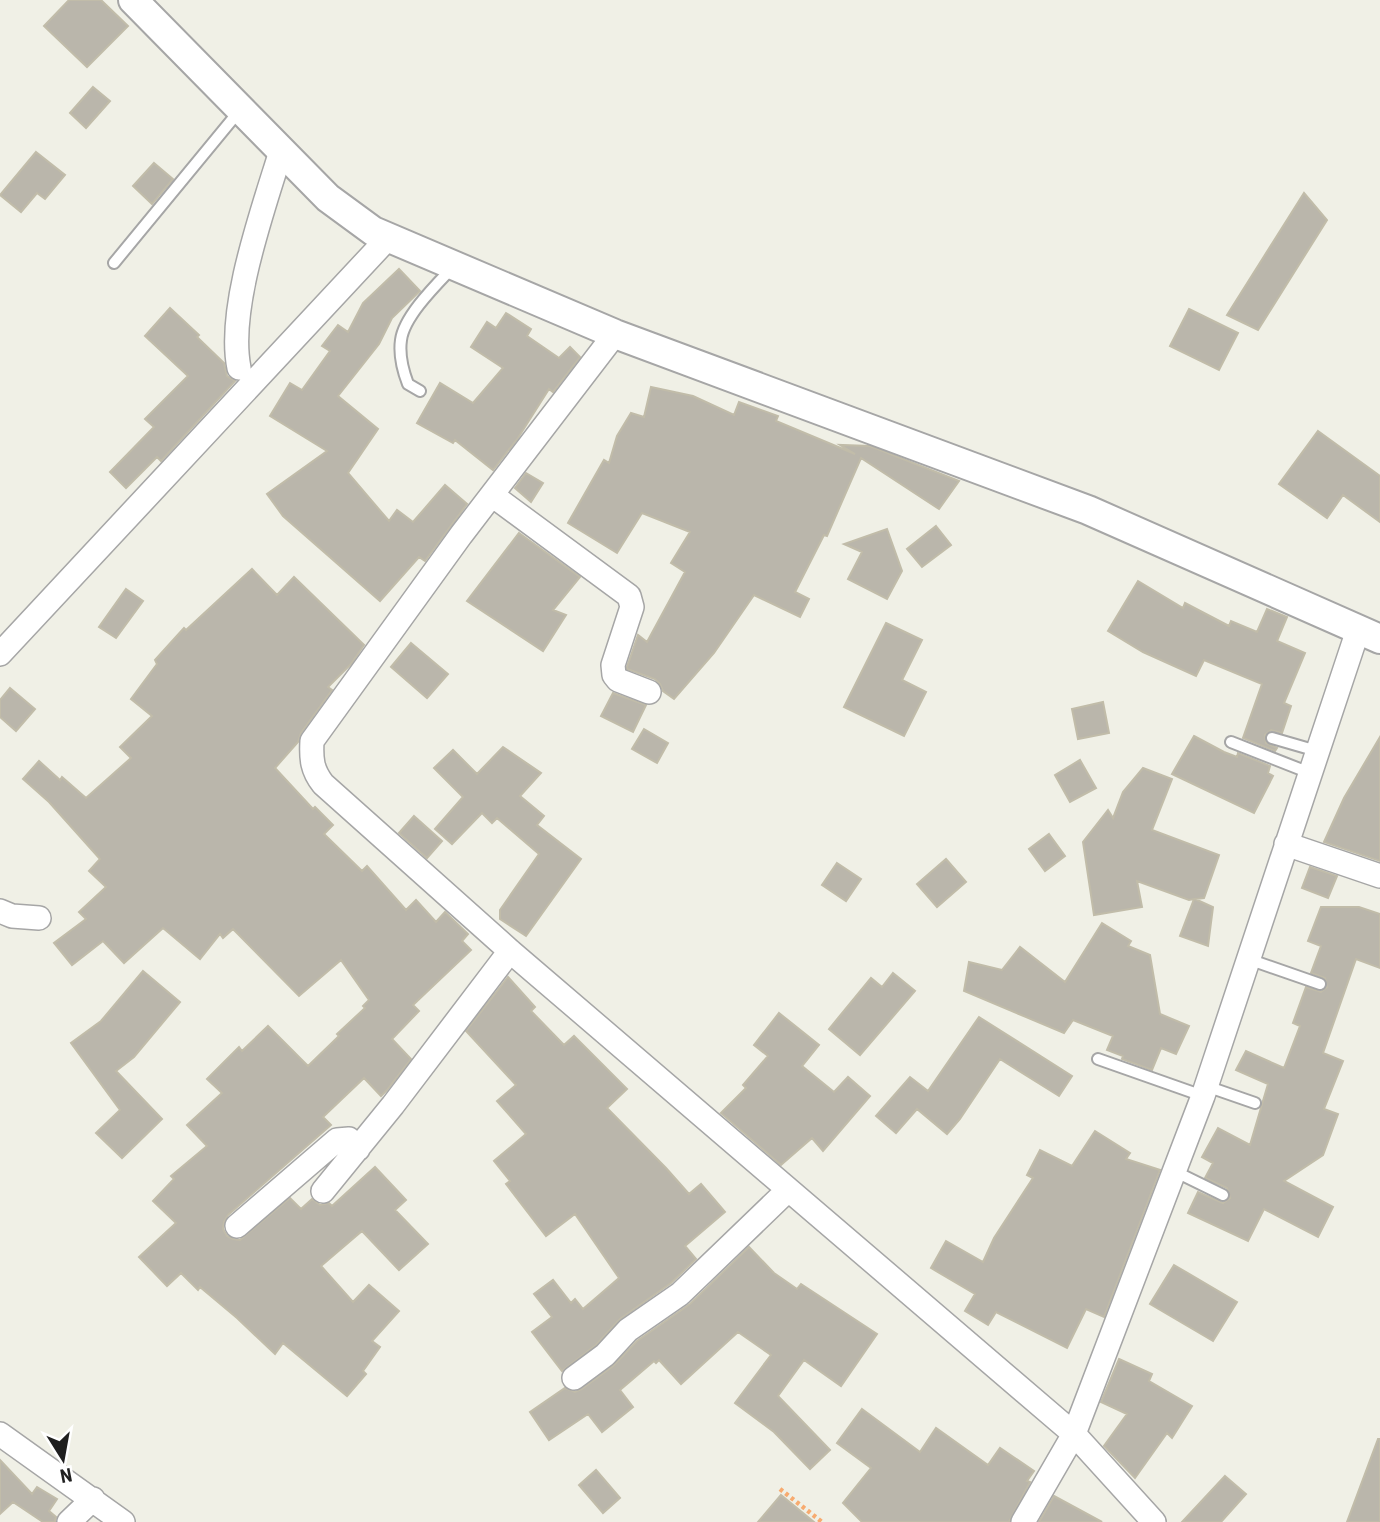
<svg xmlns="http://www.w3.org/2000/svg" width="1380" height="1522" font-family="'Roboto Condensed',sans-serif">
  <style>
    .building { fill: #bab6ab; stroke: #c1bca9; stroke-width: 2 }
    .lines { fill: none; stroke-linecap: round; stroke-linejoin: round }
    .service-casing { stroke: #a6a6a6; stroke-width: 14 }
    .minor-casing { stroke: #a6a6a6; stroke-width: 26 }
    .tertiary-casing { stroke: #a6a6a6; stroke-width: 32 }
    .path { stroke: #f7ab70; stroke-width: 4.5; stroke-dasharray: 3.5 3.5; stroke-linecap: butt }
    .service { stroke: #fff; stroke-width: 10 }
    .minor { stroke: #fff; stroke-width: 23 }
    .tertiary { stroke: #fff; stroke-width: 28 }
  </style>
  <rect width="100%" height="100%" fill="#f0f0e6"/>
  <path class="building" d="M69,0H101L128,26L87,67L44,26Z
    M93,87L110,101L86,128L70,113Z
    M36,152L65,175L45,199L37,193L21,212L0,195Z
    M154,163L173,179L152,204L133,186Z
    M1304,193L1327,220L1258,330L1227,315Z
    M399,269L420,291L392,318L379,344L338,396L378,429L348,473L389,521L397,510L413,522L445,485L467,504L425,561L419,557L380,601L283,516L267,494L327,451L270,416L290,383L302,390L330,351L322,346L338,325L348,332L363,303Z
    M170,308L199,335L197,337L224,363L227,376L235,381L161,461L157,457L126,488L110,472L154,427L145,419L188,376L145,336Z
    M1189,309L1238,333L1219,370L1170,346Z
    M506,313L531,329L527,336L559,358L570,347L580,357L553,392L549,389L518,438L493,470L455,440L453,443L417,423L440,383L473,403L503,368L471,347L487,322L496,328Z
    M651,387L693,396L734,415L739,402L778,416L776,421L855,454L840,445L870,446L959,481L939,509L861,458L827,536L824,535L795,592L809,599L800,617L754,595L714,653L674,699L663,691L660,684L655,679L627,669V667L638,635L647,642L685,572L671,563L690,532L642,513L617,553L568,523L604,460L609,463L617,436L631,413L644,417Z
    M1318,431L1380,476V522L1343,495L1327,518L1279,484Z
    M526,473L543,483L531,502L515,488Z
    M936,526L951,545L922,567L907,549Z
    M887,529L902,571L887,599L848,579L862,552L844,544Z
    M519,533L580,577L553,610L566,615L543,651L467,601Z
    M252,569L277,595L294,577L364,645L351,664L328,687L332,690L301,733L298,742L275,768L313,809L315,807L333,825L324,834L362,871L367,866L406,910L416,900L436,922L445,912L468,934L462,941L471,950L413,1005L419,1011L392,1039L411,1059L387,1090L381,1096L364,1078L323,1117L331,1125L228,1215L224,1222L223,1229L227,1236L233,1239L240,1240L290,1198L301,1209L312,1199L320,1205L329,1203L332,1206L375,1167L406,1200L395,1210L428,1244L399,1270L362,1231L321,1266L353,1302L369,1285L399,1311L372,1341L380,1347L363,1371L366,1374L347,1396L283,1343L275,1354L237,1318L200,1287L198,1290L181,1273L167,1286L139,1257L176,1223L153,1201L174,1179L171,1176L207,1146L187,1125L222,1093L207,1079L239,1047L242,1051L268,1026L308,1066L339,1036L337,1034L365,1008L363,1006L369,1000L341,960L299,996L233,929L223,938L220,934L200,959L163,928L124,963L103,941L72,965L54,943L86,919L79,912L106,887L89,871L100,859L49,802L23,779L39,761L60,780L62,777L86,798L131,758L120,747L152,716L131,699L157,664L155,660L184,628L186,630Z
    M1138,581L1183,608L1185,603L1229,626L1231,621L1257,632L1267,609L1287,617L1277,641L1305,653L1284,703L1291,706L1282,733L1271,730L1265,735L1266,743L1277,748L1275,751L1243,738L1262,684L1204,660L1196,676L1143,652L1108,631Z
    M126,589L143,601L116,638L99,627Z
    M886,623L922,640L902,680L926,692L904,736L844,707Z
    M411,643L448,674L427,698L391,667Z
    M10,688L35,709L16,731L0,717V700Z
    M613,693L646,705L633,732L601,716Z
    M1103,702L1109,733L1078,739L1072,709Z
    M644,729L668,743L657,763L632,749Z
    M1194,736L1224,752L1237,757L1238,753L1270,766L1268,773L1273,776L1254,813L1172,774Z
    M1380,737V861L1324,842L1344,798Z
    M503,747L541,773L520,796L544,816L537,825L581,859L526,936L500,919V910L539,854L497,818L492,823L482,813L452,844L435,829L463,797L434,768L453,750L477,774Z
    M1080,760L1096,788L1070,802L1055,775Z
    M1143,768L1172,779L1152,830L1219,855L1204,898L1195,899L1213,907L1208,946L1180,936L1194,899L1189,900L1137,881L1142,907L1094,915L1083,842L1108,810L1113,818L1123,792Z
    M414,816L442,841L427,858L399,833Z
    M1049,834L1065,856L1045,871L1029,849Z
    M946,859L966,882L937,907L917,884Z
    M837,863L861,879L846,901L822,885Z
    M1310,867L1337,876L1328,898L1302,888Z
    M1321,907H1359L1380,914V968L1356,959L1323,1053L1343,1061L1324,1109L1338,1114L1323,1155L1284,1181L1333,1207L1318,1237L1264,1209L1248,1241L1188,1213L1198,1192L1223,1203L1230,1198L1227,1188L1205,1178L1213,1163L1202,1157L1218,1128L1250,1145L1268,1084L1236,1070L1246,1051L1284,1068L1300,1026L1293,1023L1306,987L1321,992L1327,987L1325,978L1311,973L1321,946L1308,941Z
    M1102,923L1131,941L1128,946L1150,955L1160,1014L1189,1026L1176,1054L1161,1048L1152,1070L1122,1059L1123,1056L1107,1050L1113,1036L1073,1020L1064,1033L964,991L969,962L1002,970L1020,947L1065,982Z
    M143,971L180,1002L134,1057L116,1071L162,1119L122,1158L96,1133L120,1110L71,1043L101,1021Z
    M893,973L915,991L860,1055L829,1029L871,978L882,987Z
    M508,977L535,1007L531,1011L564,1045L574,1036L627,1089L607,1108L666,1168L689,1194L701,1184L725,1212L685,1246L696,1259L671,1283L620,1319L596,1345L562,1371L532,1332L552,1317L534,1294L553,1280L571,1303L575,1299L583,1309L619,1278L575,1214L546,1236L506,1184L510,1181L494,1161L526,1134L497,1101L516,1085L466,1031Z
    M779,1013L819,1045L802,1066L834,1092L848,1077L870,1096L823,1151L812,1138L781,1165L721,1113L746,1088L743,1085L768,1056L754,1045Z
    M979,1017L1072,1076L1059,1096L1000,1059L960,1119L947,1134L917,1109L896,1133L876,1116L910,1077L928,1091Z
    M1095,1131L1130,1153L1126,1159L1160,1170L1104,1317L1086,1309L1067,1348L996,1312L988,1325L965,1311L975,1294L931,1268L946,1241L983,1262L994,1238L1033,1178L1027,1175L1040,1150L1072,1166Z
    M749,1247L774,1273L797,1289L801,1284L877,1334L841,1386L804,1360L778,1396L830,1450L810,1469L774,1432L735,1403L771,1355L738,1332L681,1384L659,1360L656,1363L654,1361L620,1390L633,1407L602,1432L588,1414L549,1440L530,1412L565,1388L575,1392L582,1389L613,1366L637,1341L690,1304Z
    M1174,1265L1237,1302L1213,1341L1150,1304Z
    M1119,1359L1152,1374L1149,1381L1192,1406L1172,1438L1167,1433L1135,1478L1104,1446L1127,1414L1101,1402Z
    M862,1409L920,1452L936,1428L988,1465L1000,1448L1034,1471L1027,1481L1030,1482L1009,1522H862L843,1503L871,1468L837,1443Z
    M1378,1439H1380V1522H1347Z
    M0,1460L32,1494L37,1487L57,1499L49,1511L56,1517L55,1522H43L13,1502L0,1514Z
    M596,1470L620,1498L603,1513L579,1485Z
    M1225,1476L1246,1494L1221,1522H1182Z
    M781,1495L814,1522H758Z
    M1054,1496L1102,1522H1039Z"/>
  <g class="lines">
    <defs>
      <path id="service" d="M114,263L240,110
        M420,391L408,384C403,371 399,354 401,340C404,316 437,284 453,267
        M1272,738L1317,751
        M1231,742L1310,773
        M1248,959L1320,984
        M1098,1059L1203,1096
        M1206,1086L1255,1103
        M1174,1171L1223,1195"/>
      <path id="minor" d="M615,334L461,535L312,741C311,759 312,770 323,784L510,951L1074,1434L1154,1522
        M239,368C227,309 263,210 281,151
        M492,495L629,596L632,607L613,665L614,675L618,680L649,692
        M0,654L388,238
        M1286,844L1380,876
        M0,911L12,916L39,918
        M323,1191L393,1105L510,951
        M237,1226L337,1140L349,1139L358,1149
        M574,1378L605,1355L628,1330L680,1294L788,1190
        M0,1434L123,1522
        M69,1522L93,1499
        M1023,1522L1074,1434L1203,1096L1358,630"/>
      <path id="tertiary" d="M133,0L328,198L373,231L615,334L1088,510L1380,639"/>
    </defs>
    <use href="#service" class="service-casing"/>
    <use href="#minor" class="minor-casing"/>
    <use href="#tertiary" class="tertiary-casing"/>
    <path class="path" d="M780,1489L822,1522"/>
    <use href="#service" class="service"/>
    <use href="#minor" class="minor"/>
    <use href="#tertiary" class="tertiary"/>
  </g>
  <g transform="translate(63 1459) rotate(169)" stroke="#ffffff" stroke-width="5" paint-order="stroke">
  <path d="M0-5L12 26L0 18L-12 26Z" fill="#1f1f1f"/>
  <text y="-10" font-size="19" font-weight="bold" text-anchor="middle" fill="#1f1f1f">N</text>
  </g>
</svg>
